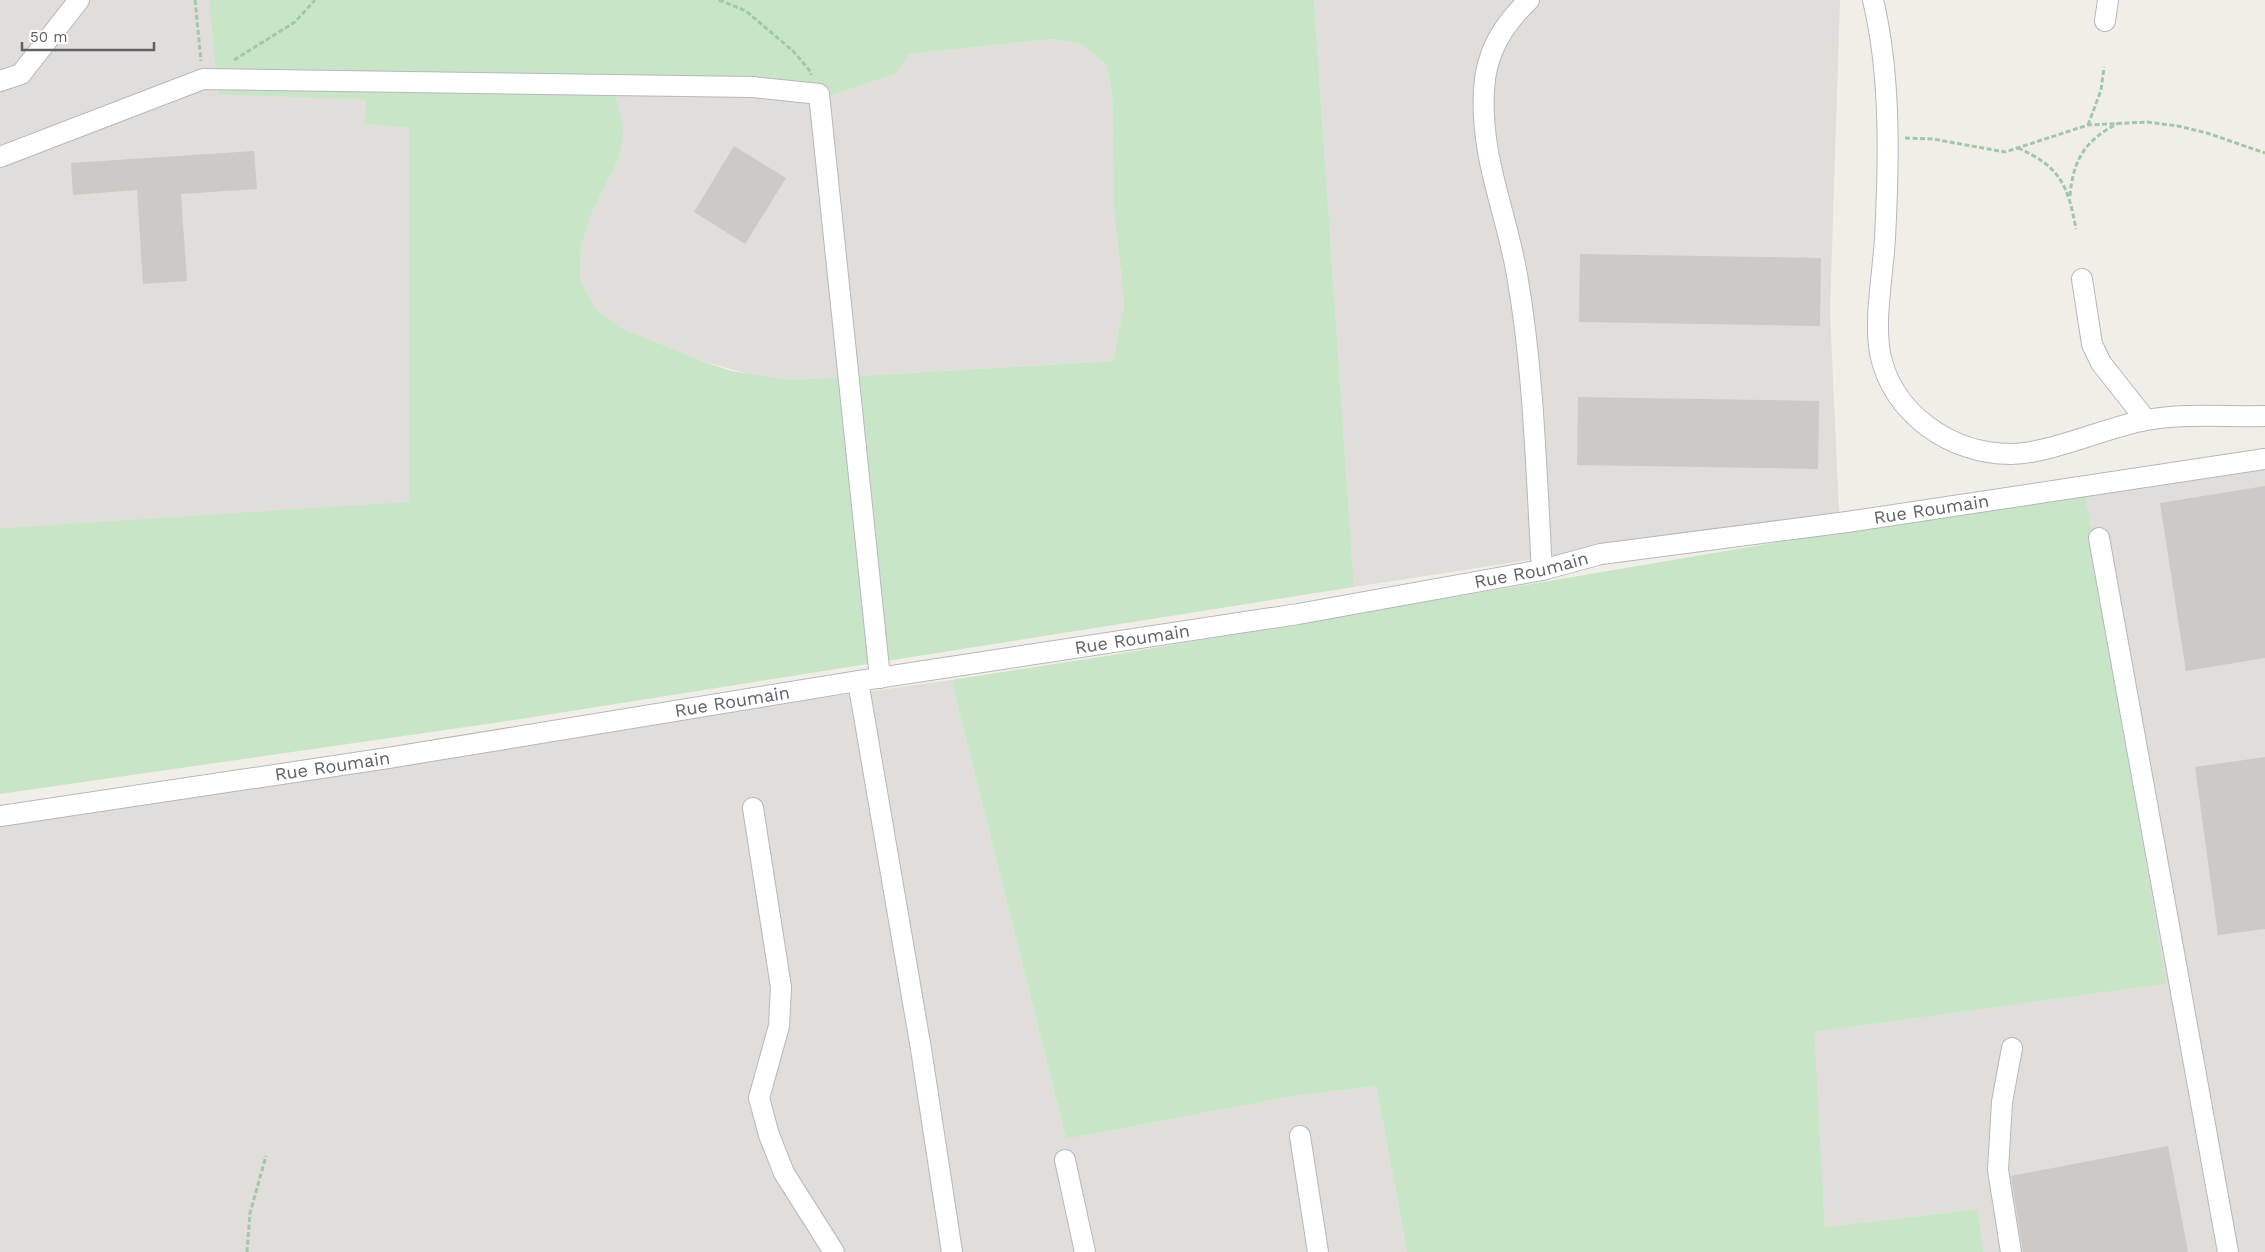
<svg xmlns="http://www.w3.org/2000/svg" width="2265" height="1252" font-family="'Work Sans',sans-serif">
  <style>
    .industrial { fill: #e0ddda }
    .green { fill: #c8e6c7; fill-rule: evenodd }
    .building { fill: #ccc9c6 }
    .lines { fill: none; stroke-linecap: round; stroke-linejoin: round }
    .minor-casing { stroke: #b5b8bc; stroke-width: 22 }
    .path { stroke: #a0c8a9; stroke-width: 3; stroke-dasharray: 5 2.5; stroke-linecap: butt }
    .minor { stroke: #fff; stroke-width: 20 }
    .labels { text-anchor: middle; stroke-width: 4; stroke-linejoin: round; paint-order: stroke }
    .street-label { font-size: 18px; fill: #5f6368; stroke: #fff }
  </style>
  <rect width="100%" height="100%" fill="#f1eee8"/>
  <path class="industrial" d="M0,0H209L219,93L366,100L364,124L409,128V503L0,528Z
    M1314,0H1840L1830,312L1839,512L1354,587Z
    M1054,39L1083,45L1106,65L1112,94L1114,210L1124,303L1113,361L790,380L760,377L702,361L619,327L595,308L580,279L581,247L591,215L620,157L624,128L614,96L832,95L896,74L909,54Z
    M2265,464V1252H1983L1978,1209L1825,1227L1813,1032L2165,984L2085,490Z
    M951,680L1066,1139L1294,1096L1376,1086L1407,1252H0V821L515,741Z"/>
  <path class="green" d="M209,0H1314L1354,587L501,722L0,794V528L409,502V128L364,124L366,100L218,94ZM1054,39L1083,45L1106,65L1112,94L1114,210L1124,303L1113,361L790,380L731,371L702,361L619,327L595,308L580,279L581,247L591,215L620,157L624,128L615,96L832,95L896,74L909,54Z
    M2085,490L2166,984L1814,1032L1825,1227L1978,1209L1983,1252H1407L1376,1086L1294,1096L1066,1139L951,680L1112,655Z"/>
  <path class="building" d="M734,146L786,178L745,244L694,212Z
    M254,151L257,189L181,194L187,281L143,284L137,190L73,195L71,163Z
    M1580,254L1821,258L1820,326L1579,322Z
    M1578,397L1819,401L1818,469L1577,465Z
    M2265,486V658L2186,671L2160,503Z
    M2265,757V929L2218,935L2195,767Z
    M2168,1146L2188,1252H2023L2011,1176Z"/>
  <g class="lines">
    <defs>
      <g id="minor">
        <path d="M1529,0C1503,25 1486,52 1484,89C1480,158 1506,210 1517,275C1534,372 1536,471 1542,570"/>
        <path d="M1873,0C1891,75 1889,161 1885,238C1883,274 1874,318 1880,353C1892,414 1951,454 2011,454C2052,453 2104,428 2146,420C2185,413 2226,417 2265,416"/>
        <path d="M2105,21L2108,0"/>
        <path d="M0,81L21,74L79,0"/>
        <path d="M0,157L203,79L752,87L819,94L880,678"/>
        <path d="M2082,279L2092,344L2101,363L2146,420"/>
        <path d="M2099,538L2228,1252"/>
        <path d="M858,681L921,1049L952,1252"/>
        <path d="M753,808L781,987L779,1026L759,1098L769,1135L784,1173L834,1252"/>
        <path id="s1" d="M0,816L388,758L858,681L1298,614L1542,570L1601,554L1847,522L2265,459"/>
        <path d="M1300,1136L1318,1252"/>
        <path d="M1065,1160L1085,1252"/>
        <path d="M2011,1252L1998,1170L2002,1102L2012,1048"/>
      </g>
    </defs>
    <use href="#minor" class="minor-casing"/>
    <path class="path" d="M195,0L201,61
      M719,0L746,11L793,51L811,72V75
      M234,60L295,22L315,0
      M2088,125L2101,90L2104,67
      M1905,138L1933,139L2005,152L2088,125L2147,122L2178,126L2207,133L2265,153
      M2018,148C2061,167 2068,186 2076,229
      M2070,196C2073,159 2086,139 2119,123
      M247,1252L250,1213L266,1156"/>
    <use href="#minor" class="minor"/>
  </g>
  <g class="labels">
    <g class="street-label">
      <text dy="6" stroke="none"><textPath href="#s1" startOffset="1956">Rue Roumain</textPath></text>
      <text dy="6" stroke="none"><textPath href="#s1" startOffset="1551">Rue Roumain</textPath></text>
      <text dy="6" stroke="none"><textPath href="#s1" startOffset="1146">Rue Roumain</textPath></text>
      <text dy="6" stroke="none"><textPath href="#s1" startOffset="741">Rue Roumain</textPath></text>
      <text dy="6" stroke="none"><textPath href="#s1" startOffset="336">Rue Roumain</textPath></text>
    </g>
  </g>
  <path d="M22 42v8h132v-8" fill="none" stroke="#5f6368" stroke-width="2.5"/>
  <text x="30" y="42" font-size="15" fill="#5f6368" stroke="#ffffff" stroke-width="4" paint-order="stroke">50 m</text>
</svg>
